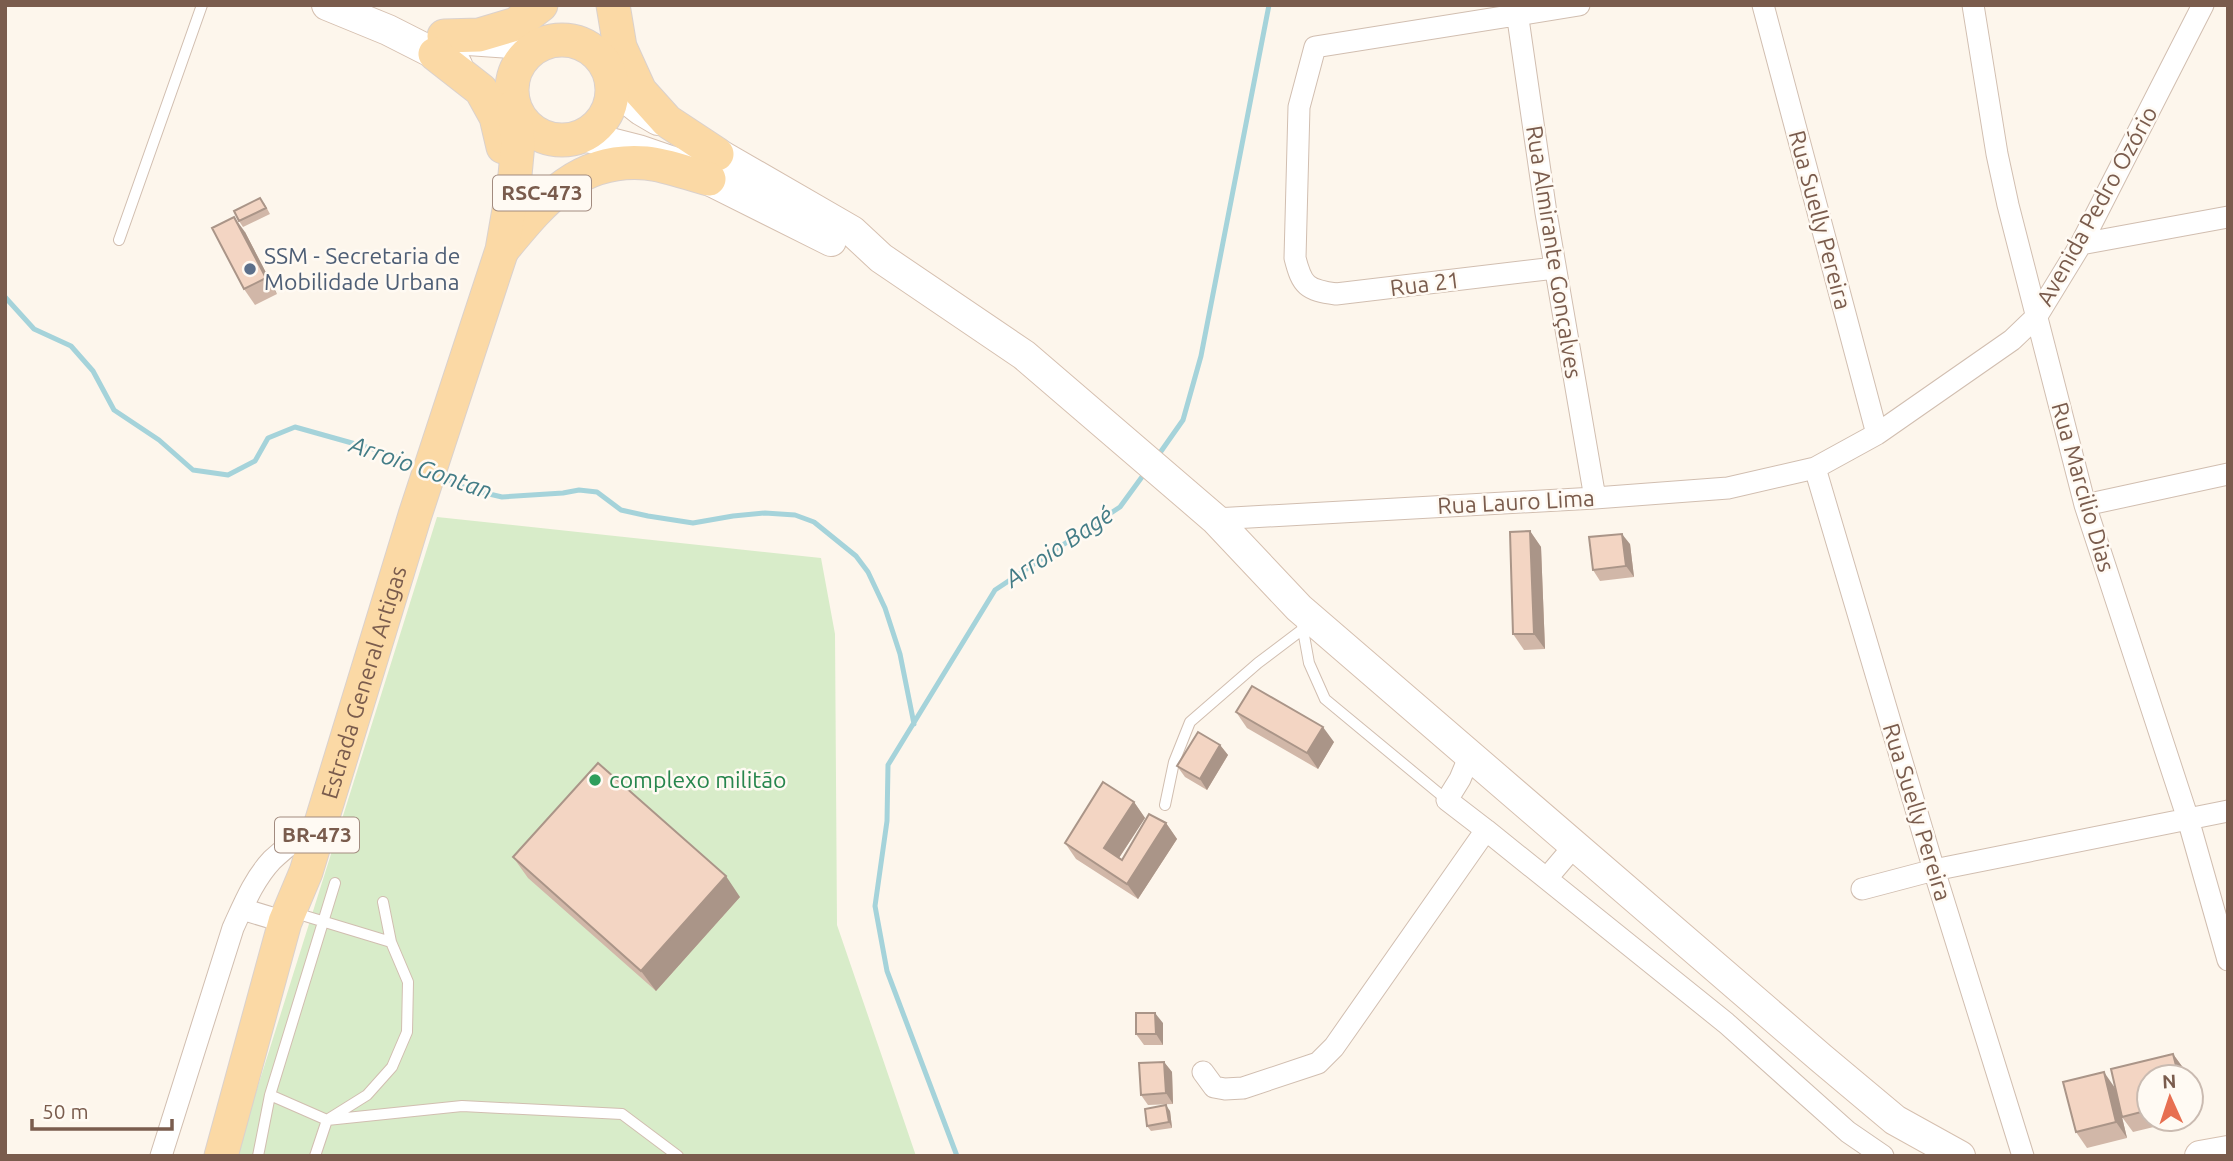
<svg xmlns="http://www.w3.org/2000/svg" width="2233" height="1161" font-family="Ubuntu,sans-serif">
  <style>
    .green { fill: #d8ecc9 }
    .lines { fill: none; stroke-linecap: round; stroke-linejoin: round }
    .stream { stroke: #a5d3da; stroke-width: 5 }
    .lane-casing { stroke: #d1beb0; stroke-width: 12 }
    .street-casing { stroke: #d1beb0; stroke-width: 23 }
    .secondary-casing { stroke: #d6c0b0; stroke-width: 32 }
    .primary-casing { stroke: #dad1cd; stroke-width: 35 }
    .lane { stroke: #fff; stroke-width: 10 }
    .street { stroke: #fff; stroke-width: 21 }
    .secondary { stroke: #fff; stroke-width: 30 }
    .primary { stroke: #fbd9a5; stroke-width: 33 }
    .wall { fill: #d1b7a8 }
    .shaded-wall { fill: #aa9588 }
    .building { fill: #f3d5c3; stroke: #aa9588; stroke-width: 2 }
    .service-dot { fill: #5c6f8a; stroke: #fffaf3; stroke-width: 2.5 }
    .leisure-dot { fill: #2e9e5b; stroke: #fffaf3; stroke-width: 2.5 }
    .labels { text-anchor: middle; stroke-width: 5; stroke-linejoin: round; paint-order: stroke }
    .shield { fill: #fffaf3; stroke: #a28b7f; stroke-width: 2 }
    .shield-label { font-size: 21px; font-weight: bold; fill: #7a5c4d }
    .street-label { font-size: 23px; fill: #7a5c4d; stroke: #fffaf3 }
    .service-label { font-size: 23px; fill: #4e5e75; stroke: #fffaf3; text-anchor: start }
    .leisure-label { font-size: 23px; fill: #27864d; stroke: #fffaf3; text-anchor: start }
    .water-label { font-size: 24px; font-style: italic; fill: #437c86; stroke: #fffaf3 }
  </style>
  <rect width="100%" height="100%" fill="#fdf6ec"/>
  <path class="green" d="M437,517L821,558L835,634L837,925L916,1156H236Z"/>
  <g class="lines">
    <path class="stream" d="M5,297L34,329L71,346L93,371L114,410L159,440L193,470L228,475L255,461L268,438L295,427L384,452L418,466
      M1157,457L1183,420L1201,356L1269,5
      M439,476L468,489L502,497L563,493L579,490L597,492L621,510L648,516L693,523L733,516L765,513L795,515L814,522L856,556L868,572L885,608L900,654L914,724
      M957,1156L887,971L875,906L887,821L888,765L995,590L1120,507L1147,470"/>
    <defs>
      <path id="lane" d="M119,240L202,5
        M1301,619L1309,663L1325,699L1447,800
        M1165,805L1174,762L1190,722L1258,663L1303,629
        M292,912L391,942
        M270,1095L327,1120L462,1106L622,1114L678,1156
        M258,1156L270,1095L335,883
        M315,1156L327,1120L367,1095L392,1067L407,1032L408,982L391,942L383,902"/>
      <path id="street" d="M1516,5L1546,213L1595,498
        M1763,5L1877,434
        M1973,5L1997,154L2008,205L2085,505L2188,819L2228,960
        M2081,244L2228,217
        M1555,268L1336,294C1307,290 1302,286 1295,258L1299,107L1315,47L1579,5
        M1815,468L1934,870L2023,1156
        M2085,505L2228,474
        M1215,519L1595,498L1728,488L1815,468L1877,434L2012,340L2037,316L2081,244L2203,5
        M1486,830L1726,1023L1848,1132L1883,1156
        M1547,878L1575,845
        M1862,889L1934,870L2228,811
        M242,909L285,922
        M1203,1072L1214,1087L1225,1089L1243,1088L1318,1063L1334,1047L1486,830L1447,800L1460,779L1470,755
        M161,1156L233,928C244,904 254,879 272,860C287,846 304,833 319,820"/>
      <path id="secondary" d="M327,5L388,30L457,65
        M468,40L540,45
        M612,87L641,110L658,120
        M583,136L638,150L673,162L831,241
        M696,141L852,231L881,258L1024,355L1215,519L1299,608L1821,1058L1895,1120L1960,1156
        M2200,1156L2228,1151"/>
      <g id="primary">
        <path d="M613,5L620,47L640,91L667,121L717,154"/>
        <path d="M444,36L479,35L516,24L541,5"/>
        <circle cx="562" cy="90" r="50"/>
        <path d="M435,54L481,90L496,117L503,147"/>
        <path d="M504,248C543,201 578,157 646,163C667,165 689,174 709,179"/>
        <path id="s1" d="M221,1156L285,922L306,872L415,515L502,250L515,175L518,143L514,106"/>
      </g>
    </defs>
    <use href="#lane" class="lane-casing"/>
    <use href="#street" class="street-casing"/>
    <use href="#secondary" class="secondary-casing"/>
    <use href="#primary" class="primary-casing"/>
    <use href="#lane" class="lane"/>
    <use href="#street" class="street"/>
    <use href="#secondary" class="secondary"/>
    <use href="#primary" class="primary"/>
  </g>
  <path class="wall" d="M264,203L270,214L243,227L239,221Z
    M245,232L277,294L255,305L244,289Z
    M1530,531L1541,547L1545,649L1524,650L1513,634Z
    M1630,544L1634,577L1600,581L1593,570Z
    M1236,712L1334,742L1318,769L1247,728Z
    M1220,745L1228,755L1207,790L1185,777L1177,766Z
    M1134,802L1145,818L1119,858L1122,860L1166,823L1177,839L1138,899L1076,859L1065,843Z
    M513,857L740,897L656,991L528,878Z
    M1163,1023V1045H1144L1136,1034Z
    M2173,1054L2184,1069L2186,1077H2149V1119H2187L2133,1132L2122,1117L2111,1069Z
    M1164,1062L1172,1072L1173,1104L1148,1105L1141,1095Z
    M2115,1088L2127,1138L2087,1148L2076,1132Z
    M2191,1097L2196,1117L2191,1118Z
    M1170,1111L1172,1128L1151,1131L1147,1126Z"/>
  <path class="shaded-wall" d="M234,217L245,232L277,294L266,278Z
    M1530,531L1541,547L1545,649L1534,634Z
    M1622,534L1630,544L1634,577L1626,566Z
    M1323,727L1334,742L1318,769L1307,753Z
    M1220,745L1228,755L1207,790L1200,779Z
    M1134,802L1145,818L1115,864L1104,848Z
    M1166,823L1177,839L1138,899L1127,884Z
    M726,876L740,897L656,991L641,971Z
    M1155,1013L1163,1023V1045L1156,1034Z
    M2173,1054L2184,1069L2186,1077H2179Z
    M1164,1062L1172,1072L1173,1104L1166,1093Z
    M2104,1072L2115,1088L2127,1138L2116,1122Z
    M2191,1097L2196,1117L2191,1110Z
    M1166,1105L1170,1111L1172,1128L1169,1122Z"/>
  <path class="building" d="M260,198L266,208L239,221L234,211Z
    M234,217L266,278L244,289L212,228Z
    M1530,531L1534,634H1513L1510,532Z
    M1622,534L1626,566L1593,570L1589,537Z
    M1252,686L1323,727L1307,753L1236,712Z
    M1198,732L1220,745L1200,779L1177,766Z
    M598,763L726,876L641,971L513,857Z
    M1103,782L1134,802L1104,848L1122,860L1149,814L1166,823L1127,884L1065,843Z
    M1136,1013H1155L1156,1034H1136Z
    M2173,1054L2179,1077H2149V1110L2122,1117L2111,1069Z
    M1164,1062L1166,1093L1141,1095L1139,1063Z
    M2104,1072L2116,1122L2076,1132L2063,1082Z
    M1166,1105L1169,1122L1147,1126L1145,1109Z"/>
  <circle class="service-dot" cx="250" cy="269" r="7"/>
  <circle class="leisure-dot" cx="595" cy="780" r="7"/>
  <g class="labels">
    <g class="shield">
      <rect x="493" y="175.5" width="98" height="35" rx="5"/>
      <rect x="275" y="817.5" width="84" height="35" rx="5"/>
    </g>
    <g class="shield-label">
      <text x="542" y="200">RSC-473</text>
      <text x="317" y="842">BR-473</text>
    </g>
    <g class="street-label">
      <text transform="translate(2097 206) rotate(-61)" y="8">Avenida Pedro Ozório</text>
      <text transform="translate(1820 220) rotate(75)" y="8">Rua Suelly Pereira</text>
      <text transform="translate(1554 252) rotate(81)" y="8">Rua Almirante Gonçalves</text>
      <text transform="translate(1425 284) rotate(-7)" y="8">Rua 21</text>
      <text transform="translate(2083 487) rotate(74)" y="8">Rua Marcilio Dias</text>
      <text transform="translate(1516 502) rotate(-3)" y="8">Rua Lauro Lima</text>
      <text dy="8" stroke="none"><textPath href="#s1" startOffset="495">Estrada General Artigas</textPath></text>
      <text transform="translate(1917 812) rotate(73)" y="8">Rua Suelly Pereira</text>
    </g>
    <g class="service-label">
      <text x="264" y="264">SSM - Secretaria de<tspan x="264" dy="26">Mobilidade Urbana</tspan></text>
    </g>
    <g class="leisure-label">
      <text x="609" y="788">complexo militão</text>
    </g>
    <g class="water-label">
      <text transform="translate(421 468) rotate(19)" y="8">Arroio Gontan</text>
      <text transform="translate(1059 547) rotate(-34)" y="8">Arroio Bagé</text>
    </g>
  </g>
  <rect width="2233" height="1161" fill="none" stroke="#7a5c4d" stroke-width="14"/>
  <g transform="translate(2170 1098) rotate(357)"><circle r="33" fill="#fffaf3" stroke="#cabbb1" stroke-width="2"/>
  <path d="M0-5L12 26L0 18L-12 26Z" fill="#e76f51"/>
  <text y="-10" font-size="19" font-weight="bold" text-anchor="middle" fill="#7a5c4d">N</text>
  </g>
  <path d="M32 1119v10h140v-10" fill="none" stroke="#7a5c4d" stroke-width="3.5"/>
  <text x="42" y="1119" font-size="21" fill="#7a5c4d" stroke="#fffaf3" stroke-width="5" paint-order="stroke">50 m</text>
</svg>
